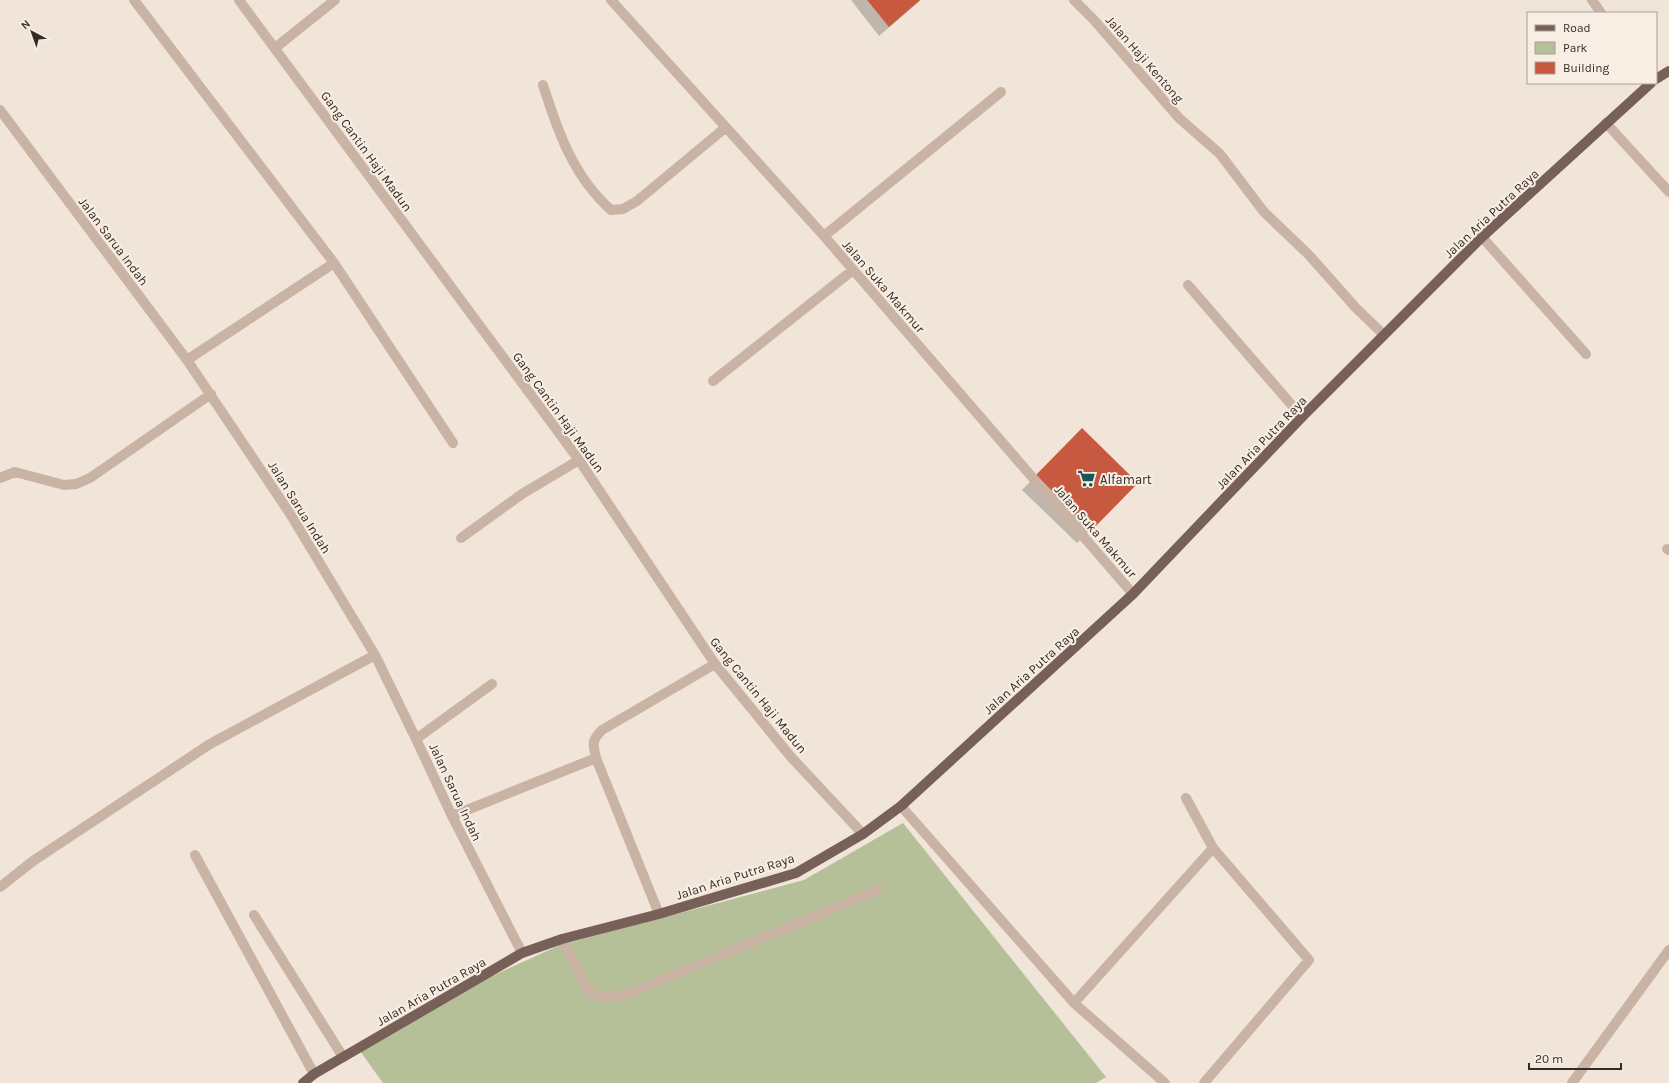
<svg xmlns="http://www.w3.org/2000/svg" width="1669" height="1083" font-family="Karla,sans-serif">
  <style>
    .green { fill: #b5c098 }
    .shadow { fill: #0003 }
    .building { fill: #c75940 }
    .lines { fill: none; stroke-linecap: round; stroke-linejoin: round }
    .minor { stroke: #c9b3a4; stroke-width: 10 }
    .major { stroke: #776057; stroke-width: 10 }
    .labels { text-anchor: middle; stroke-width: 4; stroke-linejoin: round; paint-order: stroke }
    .street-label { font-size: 13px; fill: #352a26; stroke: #f9eee4 }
    .poi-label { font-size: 13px; fill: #352a26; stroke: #f9eee4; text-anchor: start }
  </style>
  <rect width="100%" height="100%" fill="#f1e4d8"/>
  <path class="green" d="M903,823L1106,1077L1096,1083H383L360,1051L483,980L560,945L804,880Z"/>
  <path class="shadow" d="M851,0H921L879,36Z
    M1082,429L1137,483L1077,543L1022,490Z"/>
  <path class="building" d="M867,0H920L889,27Z
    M1082,428L1138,483L1092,530L1036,475Z"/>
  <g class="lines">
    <path class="minor" d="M134,0L334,263L453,443
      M239,0L579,460L715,664L791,757L863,834
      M611,0L824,236L1133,594
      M1074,0L1094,20L1179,118L1220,154L1264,212L1308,254L1356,308L1384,335
      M1592,0L1601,13
      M275,48L335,0
      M543,85C558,132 573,176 611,210L623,209L637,201L725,128
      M0,110L187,360L289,512L375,655L416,739L452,816L522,953
      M1606,123L1669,192
      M824,236L1001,92
      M1482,237L1586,354
      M1188,285L1302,417
      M187,360L334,263
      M713,381L853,270
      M0,478L15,472L64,485L76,484L90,478L211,394
      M461,538L522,494L579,460
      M1667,549L1669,550
      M416,739L492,684
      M1186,798L1213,848L1309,960L1204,1083
      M901,806L1074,1003L1165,1083
      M452,816L596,758
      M195,855L314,1074
      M0,887L33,861L210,744L375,655
      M659,914L596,758C593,744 591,741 602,730L715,664
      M254,915L343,1057
      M562,939L589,992L604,998L630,993L878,890
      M1074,1003L1213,848
      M1572,1083L1669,950"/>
    <path class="major" d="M1656,79L1669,71
      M303,1083L314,1074L522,953L562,939L659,914L796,873L863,834L901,806L1133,594L1302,417L1482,237L1651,83"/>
  </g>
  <defs>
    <symbol id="supermarket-bare" viewBox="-9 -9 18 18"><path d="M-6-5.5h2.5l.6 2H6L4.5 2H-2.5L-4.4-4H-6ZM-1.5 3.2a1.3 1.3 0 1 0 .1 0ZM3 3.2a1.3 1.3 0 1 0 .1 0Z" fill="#1b5656" stroke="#f9eee4" stroke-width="2.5" paint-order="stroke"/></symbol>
  </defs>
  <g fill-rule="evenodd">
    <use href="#supermarket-bare" x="1074" y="466" width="25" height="25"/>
  </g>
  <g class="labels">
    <g class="street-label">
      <text transform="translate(1145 59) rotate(49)" y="5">Jalan Haji Kentong</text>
      <text transform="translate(367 151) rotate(54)" y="5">Gang Cantin Haji Madun</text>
      <text transform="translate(1491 213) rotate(-43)" y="5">Jalan Aria Putra Raya</text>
      <text transform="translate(114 241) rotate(53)" y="5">Jalan Sarua Indah</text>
      <text transform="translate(884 286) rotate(49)" y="5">Jalan Suka Makmur</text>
      <text transform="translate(559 412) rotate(54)" y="5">Gang Cantin Haji Madun</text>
      <text transform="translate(1261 442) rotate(-46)" y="5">Jalan Aria Putra Raya</text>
      <text transform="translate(300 507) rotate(58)" y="5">Jalan Sarua Indah</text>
      <text transform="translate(1096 531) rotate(49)" y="5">Jalan Suka Makmur</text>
      <text transform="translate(1031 670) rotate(-42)" y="5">Jalan Aria Putra Raya</text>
      <text transform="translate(759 695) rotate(51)" y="5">Gang Cantin Haji Madun</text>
      <text transform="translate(456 792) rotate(65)" y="5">Jalan Sarua Indah</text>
      <text transform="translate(735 876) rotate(-18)" y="5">Jalan Aria Putra Raya</text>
      <text transform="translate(431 991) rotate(-30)" y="5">Jalan Aria Putra Raya</text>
    </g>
    <g class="poi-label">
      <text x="1100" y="484">Alfamart</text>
    </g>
  </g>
  <rect x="1527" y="12" width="130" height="72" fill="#f9eee4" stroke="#aba098"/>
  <rect x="1535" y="25" width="20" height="6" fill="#776057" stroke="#aba098"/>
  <text x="1563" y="32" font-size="12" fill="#352a26">Road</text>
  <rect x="1535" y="42" width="20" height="12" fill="#b5c098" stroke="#aba098"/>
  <text x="1563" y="52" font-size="12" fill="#352a26">Park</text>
  <rect x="1535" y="62" width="20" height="12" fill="#c75940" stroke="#aba098"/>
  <text x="1563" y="72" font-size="12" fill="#352a26">Building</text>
  <g transform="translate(32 32) rotate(319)" stroke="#f9eee4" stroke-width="3" paint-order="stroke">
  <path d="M0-3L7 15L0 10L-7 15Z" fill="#352a26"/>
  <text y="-6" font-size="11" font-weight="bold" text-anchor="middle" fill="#352a26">N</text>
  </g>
  <path d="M1529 1063v6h92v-6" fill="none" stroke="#352a26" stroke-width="2"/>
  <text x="1535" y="1063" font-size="12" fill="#352a26" stroke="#f9eee4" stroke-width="3" paint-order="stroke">20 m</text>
</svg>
